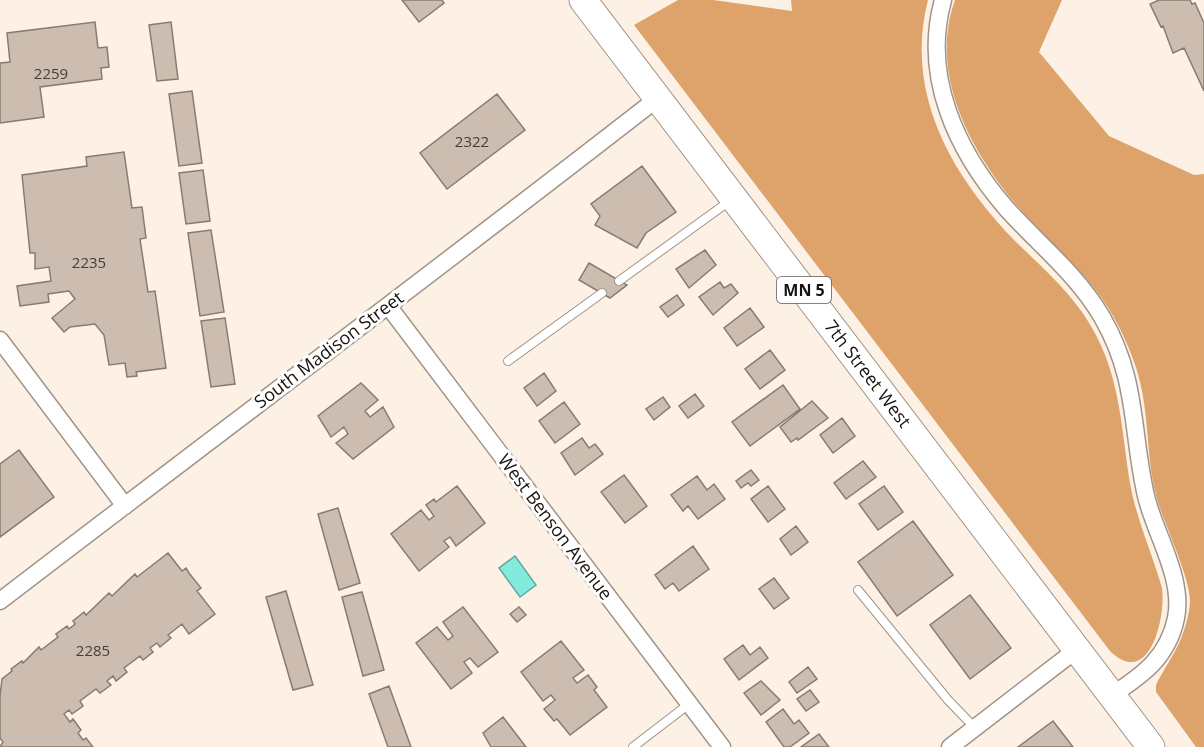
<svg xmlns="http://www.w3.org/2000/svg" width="1204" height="747" font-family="'Open Sans',sans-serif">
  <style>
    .forest { fill: #dea26b }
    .water { fill: #82ebdb; stroke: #62aa9e; stroke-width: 1.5 }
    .building { fill: #ccbdb0; stroke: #897b6f; stroke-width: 1.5 }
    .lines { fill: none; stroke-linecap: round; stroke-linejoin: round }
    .service-casing { stroke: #a19387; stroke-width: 10 }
    .minor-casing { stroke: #a19387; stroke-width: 19 }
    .primary-casing { stroke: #a19387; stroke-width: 29 }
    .service { stroke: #fff; stroke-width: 8 }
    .minor { stroke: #fff; stroke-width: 16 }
    .primary { stroke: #fff; stroke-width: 27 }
    .labels { text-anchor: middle; stroke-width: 6; stroke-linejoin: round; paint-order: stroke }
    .number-label { font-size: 15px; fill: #453d36 }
    .shield { fill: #fff; stroke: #5d5956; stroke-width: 1.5 }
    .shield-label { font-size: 16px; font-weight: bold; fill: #18120e }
    .street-label { font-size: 18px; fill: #18120e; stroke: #fff }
  </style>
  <rect width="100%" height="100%" fill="#fdf1e6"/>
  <path class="forest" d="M678,0H713L792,11L791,0H928C904,93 951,175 1015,241C1047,272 1080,300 1099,341C1121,387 1122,434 1130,483C1136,518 1152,553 1162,588C1166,616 1150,690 1110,651L634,25Z
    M955,0H1062L1039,52L1109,136L1194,175L1204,174V747H1196L1156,692V685C1163,670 1173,657 1180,641C1185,629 1189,615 1190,602C1191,580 1164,523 1157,499C1147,464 1149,426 1142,391C1138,369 1129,347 1119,327C1097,282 1060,253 1027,217C975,160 927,78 955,0Z"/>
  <path class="water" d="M515,556L536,585L520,597L499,568Z"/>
  <path class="building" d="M402,0H442L444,3L419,22Z
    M1159,0H1190L1192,4L1195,3L1204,23V91L1184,48L1173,53L1163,26L1161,27L1150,4Z
    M95,22L98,48L107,47L109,67L101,68L102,79L40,87L44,117L0,123V63L10,62L7,33Z
    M171,22L178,79L157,81L149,25Z
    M192,91L202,163L179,166L169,94Z
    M497,94L525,130L447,189L420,153Z
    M124,152L132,208L142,207L146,238L140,239L148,292L155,291L166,368L136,372L137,376L127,377L125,363L109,365L104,335L95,324L70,327L64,332L52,318L75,299L69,291L48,294L49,302L20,306L17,286L51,281L49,267L35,269V253H30L22,175L87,166L86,157Z
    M642,166L676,212L646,233L637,248L595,225L600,216L591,204Z
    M203,170L210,221L186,224L179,173Z
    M211,230L224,312L200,316L188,233Z
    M705,250L716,265L689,288L676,269Z
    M589,263L627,285L610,298L579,280Z
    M720,282L724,288L731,284L738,293L713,315L699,297Z
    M677,295L684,305L668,317L660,307Z
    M750,308L764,327L737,346L724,328Z
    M225,318L235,384L211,387L201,321Z
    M770,350L785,370L760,389L745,369Z
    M544,373L556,391L537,406L524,388Z
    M361,383L378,400L365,411L370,417L383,407L394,427L353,459L336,443L348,434L344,427L331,437L318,416Z
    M783,385L800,409L750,446L732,422Z
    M695,394L704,406L688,418L679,406Z
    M663,397L670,407L654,420L646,409Z
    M812,401L828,418L798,440L797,438L791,442L780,427Z
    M564,402L580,424L555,443L539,421Z
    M842,418L855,436L833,453L820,435Z
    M582,438L589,448L595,444L603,454L575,475L561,453Z
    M19,450L54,497L0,537V464Z
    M863,461L876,477L846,499L834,483Z
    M751,470L759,480L751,486L748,483L741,488L736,481Z
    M624,475L647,506L625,523L601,492Z
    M697,476L707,490L714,484L725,499L698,519L688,506L683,511L671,495Z
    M457,486L485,523L456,546L450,537L444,541L449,547L419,571L391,534L421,510L429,520L434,516L426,505L434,499L436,502Z
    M768,486L785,509L768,522L751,499Z
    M884,486L903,512L878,530L859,504Z
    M338,508L360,583L339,590L318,514Z
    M913,521L953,575L897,616L858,562Z
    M796,526L808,542L791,555L780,539Z
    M693,546L709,569L679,591L673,583L665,589L655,575Z
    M168,553L182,571L186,568L189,573L201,588L197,591L215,614L189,634L182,624L168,635L171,638L160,647L157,643L150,648L153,652L143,660L140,656L124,668L127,672L116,681L113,676L107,681L111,685L100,693L96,689L80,701L83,706L72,714L69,710L64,714L70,722L73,719L81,730L78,733L83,740L86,738L93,747H0L3,742L0,738V696L2,679L12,671L11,669L22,661L23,663L39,647L41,650L58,637L56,634L67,626L69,629L75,624L73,621L84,612L86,615L109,593L112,596L135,574L137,577Z
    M774,578L789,598L774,609L759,589Z
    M286,591L313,685L293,690L266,597Z
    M362,592L384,670L363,676L342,597Z
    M970,595L1011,648L970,679L930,625Z
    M463,607L498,652L478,667L470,658L464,662L472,673L451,689L416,643L437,627L448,640L453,636L443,622Z
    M519,607L526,615L517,622L510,614Z
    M561,641L584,670L573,678L577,683L588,675L597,687L594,690L607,707L570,735L557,719L554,721L544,709L555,700L551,695L543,701L521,672Z
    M743,645L750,655L760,647L768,658L739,680L724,659Z
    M808,667L817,679L797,693L789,682Z
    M761,681L780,700L761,715L744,693Z
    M389,686L411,747H388L369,694Z
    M810,690L819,702L806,711L797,699Z
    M783,709L794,724L799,720L809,733L790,747H784L766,722Z
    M503,717L526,747H491L483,733Z
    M1053,721L1073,747H1018Z
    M819,734L829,747H801Z"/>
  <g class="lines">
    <defs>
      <path id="service" d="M619,281L731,200
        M508,361L602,293
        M858,590L948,700L975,728
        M633,747L689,704"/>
      <path id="minor" d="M943,0C922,76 956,150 1006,208C1038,244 1077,274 1102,317C1138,379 1131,430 1146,496C1155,534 1184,578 1176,618C1168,657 1143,675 1112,695
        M389,307L722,747
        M0,340L125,506
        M0,601C219,433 440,268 658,98
        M950,747L1076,650"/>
      <g id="primary">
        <path id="s1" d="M583,0L1151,747"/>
      </g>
    </defs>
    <use href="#service" class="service-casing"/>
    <use href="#minor" class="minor-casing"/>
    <use href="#primary" class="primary-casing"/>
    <use href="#service" class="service"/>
    <use href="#minor" class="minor"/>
    <use href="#primary" class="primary"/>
  </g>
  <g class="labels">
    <g class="number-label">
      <text x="51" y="79">2259</text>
      <text x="472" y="147">2322</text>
      <text x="89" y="268">2235</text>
      <text x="93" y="656">2285</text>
    </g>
    <rect class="shield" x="777" y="277" width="54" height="26" rx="4.5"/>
    <g class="shield-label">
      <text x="804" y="296">MN 5</text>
    </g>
    <g class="street-label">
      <text transform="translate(329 350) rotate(-37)" y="6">South Madison Street</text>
      <text dy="6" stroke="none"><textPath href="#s1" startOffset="470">7th Street West</textPath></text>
      <text transform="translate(555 527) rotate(53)" y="6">West Benson Avenue</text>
    </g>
  </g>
</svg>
